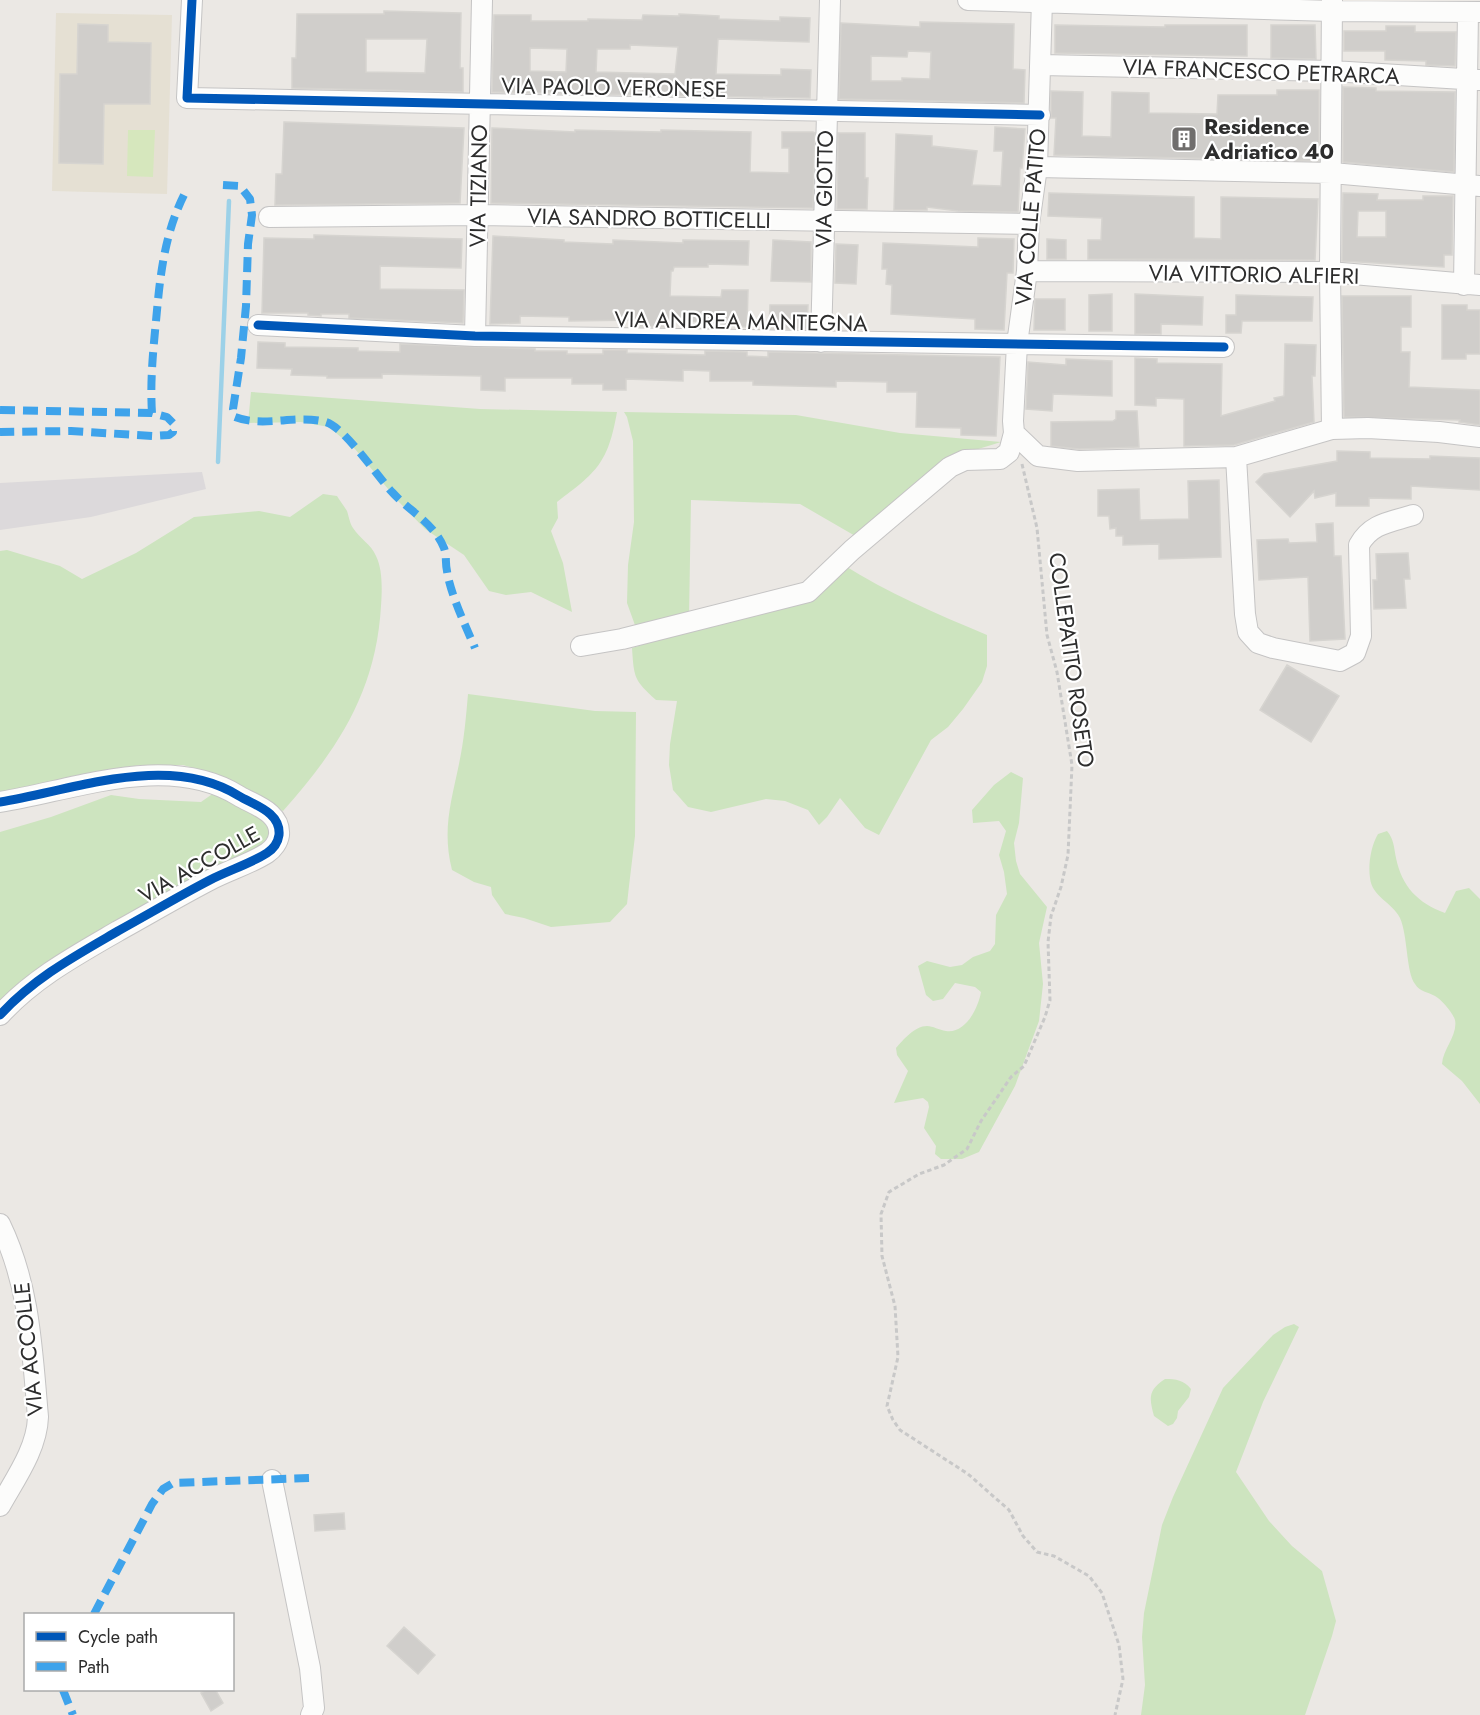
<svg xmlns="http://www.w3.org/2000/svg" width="1480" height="1715" font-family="Jost,sans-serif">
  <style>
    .industrial { fill: #dcd9db }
    .education { fill: #e5e0d3 }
    .green { fill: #cde4bf }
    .pitch { fill: #d6e7bd }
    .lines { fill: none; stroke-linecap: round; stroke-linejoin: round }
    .stream { stroke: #9cd1e8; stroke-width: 4.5 }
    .building { fill: #d0cecb; stroke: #d6d4d0; stroke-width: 1.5; fill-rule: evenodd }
    .minor-casing { stroke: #c5c4c4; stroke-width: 22 }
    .path { stroke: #c8c8c8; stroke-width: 3; stroke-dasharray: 4.5 3; stroke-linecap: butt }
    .minor { stroke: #fcfcfb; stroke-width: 20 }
    .quiet { stroke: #3ea3eb; stroke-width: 8; stroke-dasharray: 15 8; stroke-linecap: butt }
    .cycleway-casing { stroke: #fff; stroke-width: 13 }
    .cycleway { stroke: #0057b8; stroke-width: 9 }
    .labels { text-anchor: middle; stroke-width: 4.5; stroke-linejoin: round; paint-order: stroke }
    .street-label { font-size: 22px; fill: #2d2d2d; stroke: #fff }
    .poi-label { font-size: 22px; font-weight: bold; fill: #2d2d2d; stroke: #fff; text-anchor: start }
  </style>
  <rect width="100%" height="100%" fill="#ebe8e4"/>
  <path class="industrial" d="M202,472L206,489L91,517L0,530V483Z"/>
  <path class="education" d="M56,13L172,15L167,194L52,191Z"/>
  <path class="green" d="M251,392L480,409L617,412C608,463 597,472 557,502L558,518L551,531L563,563L572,612L531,592L506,595L489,591L464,555L425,529L398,501L355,449L329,427L301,422L248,423Z
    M624,412L796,415L900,433L1001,442L975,450L857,537L800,504L691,500L689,617L636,628L627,603L628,565L634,522L633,441L627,417Z
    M323,494L337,496C340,501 344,506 347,511C349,517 350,524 353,528C360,539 371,544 376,556C383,570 382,591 381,606C376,692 338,749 283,811L258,794L218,775L183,765H139L0,798V551L7,550L60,566L82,579L136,553L194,517L259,511L290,517Z
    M842,564C888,593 937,614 987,635V666L982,682L963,709L948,727L931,740L879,835L865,828L840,798L827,817L819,825L808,810L785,801L766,799L711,812L688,807L673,790L669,765L670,744L677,701L656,700C634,680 634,678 632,648L683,632L750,615Z
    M468,694L595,711L636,712L635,836L629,886L627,904L610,922L551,927L524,918L505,914L492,895L491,887L474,882L452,870C442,830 451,803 459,764C464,741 466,717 468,694Z
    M1011,772L1023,778L1019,823L1014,843L1016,861L1020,874L1047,907L1039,943L1043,984L1039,1021L1015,1086L979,1152L962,1159H941L935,1154L936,1146L924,1128L929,1107L928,1102L923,1098L894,1103L908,1071L897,1055L896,1048C903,1040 915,1026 927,1026C933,1026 939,1030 946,1031C965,1034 978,1009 981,992L975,987L955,983L943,999L933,1001L926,995L918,966L927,961L950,967L962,965L973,957L990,951L995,944L996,915L1007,894L1004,872L999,855L1006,831L999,821L973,823L972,810L994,785Z
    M218,790L261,817L272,831V842L0,1003V832L51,817L111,795L139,799L201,802Z
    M1387,831C1394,839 1394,848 1396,858C1402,887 1418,903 1445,913L1456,891L1469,888L1480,899V1104L1462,1081L1442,1064C1443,1049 1458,1035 1455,1020C1453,1013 1441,999 1435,996C1428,992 1420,992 1415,984C1406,972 1408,936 1400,918C1392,902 1372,897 1370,878C1368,864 1371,846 1378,834Z
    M1294,1324L1299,1327L1263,1402L1236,1472L1269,1521L1292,1546L1322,1571L1336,1621L1332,1636L1305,1715H1141L1145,1685L1142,1637L1144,1613L1162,1525L1173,1497L1223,1388L1273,1335L1285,1327Z
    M1165,1379C1176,1379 1184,1380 1191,1389L1189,1397L1178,1411L1177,1418L1173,1424L1168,1426L1154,1416C1149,1398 1148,1390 1165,1379Z"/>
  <path class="pitch" d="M128,130H155L153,177L127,176Z"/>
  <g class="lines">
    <path class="stream" d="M218,462L229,201"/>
  </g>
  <path class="building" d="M384,11L461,13L460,68H463V92L292,88V58H296L297,14H384ZM366,39H427L425,73L366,72Z
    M679,14L719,16V19L780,21V17L810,18L809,42L718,39L716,74L781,75V69L811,70L810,98L492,92L494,15H531V21H588V19L642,20L643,15L679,16ZM630,45L678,47L675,74L596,72L597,49H630ZM530,48L567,49L566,72L530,71Z
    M920,22L1014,24L1013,69L1025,70L1024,103L839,99L841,23L920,27ZM908,51L931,52L930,79L902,78V81H871V56L907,57Z
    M78,24L108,25V42L151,43L150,104H104L103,164L59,163L60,74H77Z
    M1055,25L1165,27V25H1247V56L1055,53Z
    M1271,25H1315L1316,59L1271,58Z
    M1386,26H1415V32H1456L1455,66L1426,65V61L1385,60V51H1344V31H1386Z
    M1343,87L1376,88V91L1455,92L1454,172L1343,162Z
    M1277,90H1319V161L1054,155L1056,118H1051V91L1083,92L1082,136L1111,137L1112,92L1149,93V113L1217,114L1218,95H1277Z
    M284,122L464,128L460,203L275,205L276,174H282Z
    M995,127L1025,129L1022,168H1020L1018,212L958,211L927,207V210H894L896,134L932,136V146L977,151L972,185L1001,186L1003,151H994Z
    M492,128L575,132V130L661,132V130L751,132L750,172L789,173V148H782V132H813L815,133L813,208L491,203Z
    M838,133H865V178H868L867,209H837Z
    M1049,193L1194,197V238L1221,239V197L1318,199L1315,260L1088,259V240H1101L1102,218L1048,216Z
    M1343,193L1378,194L1377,200H1423V196H1453L1452,255H1444V267L1342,261ZM1358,211H1386V237H1357Z
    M314,235L462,239L461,268L380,266V289L464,290L463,323L349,318V314H321V316L308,315V313H262L264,238L314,239Z
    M493,236L564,240V242L613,244V240L683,243V240L749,241L748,265L708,264V267H674L673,271H671L670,296L721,297L722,290H748L747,327L721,326V322L670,321V327L638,326V320L569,321V317L520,316V323L490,324Z
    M978,238L1014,239L1013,273H1007L1004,330L975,329V319L891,314L892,285L886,284L887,269H882L883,243L978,247Z
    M1047,239L1066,240V259H1047Z
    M773,240L811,242V282L771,281Z
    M836,244L858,245L856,284L835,283Z
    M1112,294V331H1089V295Z
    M1135,294L1203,297L1202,325L1161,324V334H1135Z
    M1236,295L1313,297L1312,321H1242L1241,333H1226V315H1236Z
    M1342,296H1411V327H1401V352H1410L1409,387L1480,390V425L1459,422L1460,420L1344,417Z
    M1035,299H1065V330H1034Z
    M770,305H808L807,329L769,328Z
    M1442,305H1467V310H1480V354H1466V359H1442Z
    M258,342L285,343V347L358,348V351L400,352V344L535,349V351H567V354H603V350H627V353L705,355V351L747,352V356L768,357V352L1000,357L996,436L961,435V428L916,427L917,392H887V382L836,381V387L753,385V381H710V371L683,370V381L626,379V390H603V384H572V378H505V391L481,390V376L382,374V378H327V376L291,375L292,369L257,368Z
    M1285,344L1316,345L1315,376H1312L1314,422L1234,445L1184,446V399L1156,398V406L1135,405V358L1157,359V363L1222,364L1221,416L1275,401L1274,398L1284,396Z
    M1066,359L1112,361V396L1053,394L1052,411L1026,409L1028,362L1066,365Z
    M1116,411H1137L1139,447L1079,449L1051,446V422L1113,421L1116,419Z
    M1337,451L1370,452V458L1430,459V456L1480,458V490L1411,486V499L1369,498V506H1336V493L1315,498L1314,491L1290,517L1256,482L1264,474L1337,461Z
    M1219,480L1221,557L1159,559V544L1123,545V536H1116V528L1110,529L1109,516H1098V490L1139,489L1140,520L1189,519L1188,481Z
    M1333,523L1334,556H1341L1345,639L1310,641L1308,577L1259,580L1257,540L1288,539L1289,543L1317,542L1316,524Z
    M1408,553L1410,579H1404L1406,608L1374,609L1373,580H1377L1376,554Z
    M1287,665L1339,696L1311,742L1260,710Z
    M344,1513L345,1529L315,1531L314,1515Z
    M404,1627L435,1655L418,1674L387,1646Z
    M208,1689H215L223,1703L211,1711L201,1693Z"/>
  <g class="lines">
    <defs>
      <path id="minor" d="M192,0L187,98L1040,115
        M968,0L1332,11L1480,12
        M1332,0L1330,272L1332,429
        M1041,65L1332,71L1480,80
        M1037,167L1332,173L1480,186
        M269,217L478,215L1029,224
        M1027,271L1330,272L1480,285
        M1464,285L1468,12
        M258,325L475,336L1224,347
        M475,336L482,0
        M821,342L830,0
        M1014,433L1038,456L1078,461L1236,457L1332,429L1368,428L1439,432L1480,437
        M1236,457L1245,614L1248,632L1258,643L1273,648L1340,661L1355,653L1361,636L1359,545C1371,523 1391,522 1413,515
        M581,646L622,639L808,592L852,550L950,467L965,460L1000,459L1009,452L1014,433L1013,421L1017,344L1027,271L1029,224L1037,167L1042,0
        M0,802C75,790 168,752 239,796C254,805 281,812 279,835C278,842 273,849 267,853C252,863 227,871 210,880C179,896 149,914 118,931C75,956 34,978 0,1015
        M0,1224C30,1286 32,1349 38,1417C37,1449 15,1479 0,1506
        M272,1480L310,1668L314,1708L311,1715"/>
    </defs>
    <use href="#minor" class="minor-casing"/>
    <path class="path" d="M1022,464L1037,528L1047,635L1057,672L1072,765L1068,855L1061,887L1051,916L1048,942L1050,1000L1045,1017L1024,1066L1011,1077L981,1121L967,1149L944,1165L919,1174L889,1192L881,1214L882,1256L895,1306L898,1357L887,1406L893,1420L900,1430L968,1474L1009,1510L1023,1536L1037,1552L1054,1556L1089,1576L1102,1593L1119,1645L1123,1679L1115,1715"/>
    <use href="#minor" class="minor"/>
    <path class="quiet" d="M223,185L240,186L250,199L252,215L248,244L246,306L241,358L233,409L235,417C264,428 296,414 326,422C345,428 377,476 392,492C409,511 434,523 444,548C447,556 445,563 447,571C450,593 466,627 475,648
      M0,410L152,413L167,417L173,423V432L169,435L153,436L71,431L0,432
      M152,413C150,382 153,352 156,321C160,277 164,235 184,195
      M94,1614L152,1504L163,1489L173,1483L309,1478
      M63,1690L73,1715"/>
    <defs>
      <path id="cycleway" d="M192,0L187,98L1040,115
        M258,325L475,336L1224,347
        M0,802C75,790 168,752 239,796C254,805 281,812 279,835C278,842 273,849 267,853C252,863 227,871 210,880C179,896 149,914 118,931C75,956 34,978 0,1015"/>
    </defs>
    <use href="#cycleway" class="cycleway-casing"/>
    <use href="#cycleway" class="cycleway"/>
  </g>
  <defs>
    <symbol id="building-square" viewBox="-11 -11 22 22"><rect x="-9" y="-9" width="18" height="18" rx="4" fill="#706e6d" stroke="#fff"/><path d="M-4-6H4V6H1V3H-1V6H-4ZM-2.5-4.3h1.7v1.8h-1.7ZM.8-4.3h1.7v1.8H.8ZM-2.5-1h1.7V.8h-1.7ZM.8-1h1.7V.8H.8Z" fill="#fff"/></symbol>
  </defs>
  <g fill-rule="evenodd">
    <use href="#building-square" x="1169" y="124" width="30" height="30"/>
  </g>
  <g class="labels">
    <g class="street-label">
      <text transform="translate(1261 71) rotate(2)" y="8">VIA FRANCESCO PETRARCA</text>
      <text transform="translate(614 87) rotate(1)" y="8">VIA PAOLO VERONESE</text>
      <text transform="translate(478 186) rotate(-89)" y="8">VIA TIZIANO</text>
      <text transform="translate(824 189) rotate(-89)" y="8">VIA GIOTTO</text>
      <text transform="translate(1030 217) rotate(-85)" y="8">VIA COLLE PATITO</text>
      <text transform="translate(649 218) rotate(1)" y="8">VIA SANDRO BOTTICELLI</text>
      <text transform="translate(1254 274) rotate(1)" y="8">VIA VITTORIO ALFIERI</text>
      <text transform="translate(741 321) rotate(1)" y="8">VIA ANDREA MANTEGNA</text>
      <text transform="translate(1072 660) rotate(82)" y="8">COLLEPATITO ROSETO</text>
      <text transform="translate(199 864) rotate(-29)" y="8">VIA ACCOLLE</text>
      <text transform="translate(28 1349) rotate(-96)" y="8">VIA ACCOLLE</text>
    </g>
    <g class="poi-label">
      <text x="1204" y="134">Residence<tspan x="1204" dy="25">Adriatico 40</tspan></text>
    </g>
  </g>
  <rect x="24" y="1613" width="210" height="78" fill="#ffffff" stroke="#ababab" stroke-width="1.5"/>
  <rect x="36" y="1632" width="30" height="9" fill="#0057b8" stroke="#ababab" stroke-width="1.5"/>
  <text x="78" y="1643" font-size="18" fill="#2d2d2d">Cycle path</text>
  <rect x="36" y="1662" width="30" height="9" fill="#3ea3eb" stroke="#ababab" stroke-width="1.5"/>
  <text x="78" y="1673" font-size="18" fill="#2d2d2d">Path</text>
</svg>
